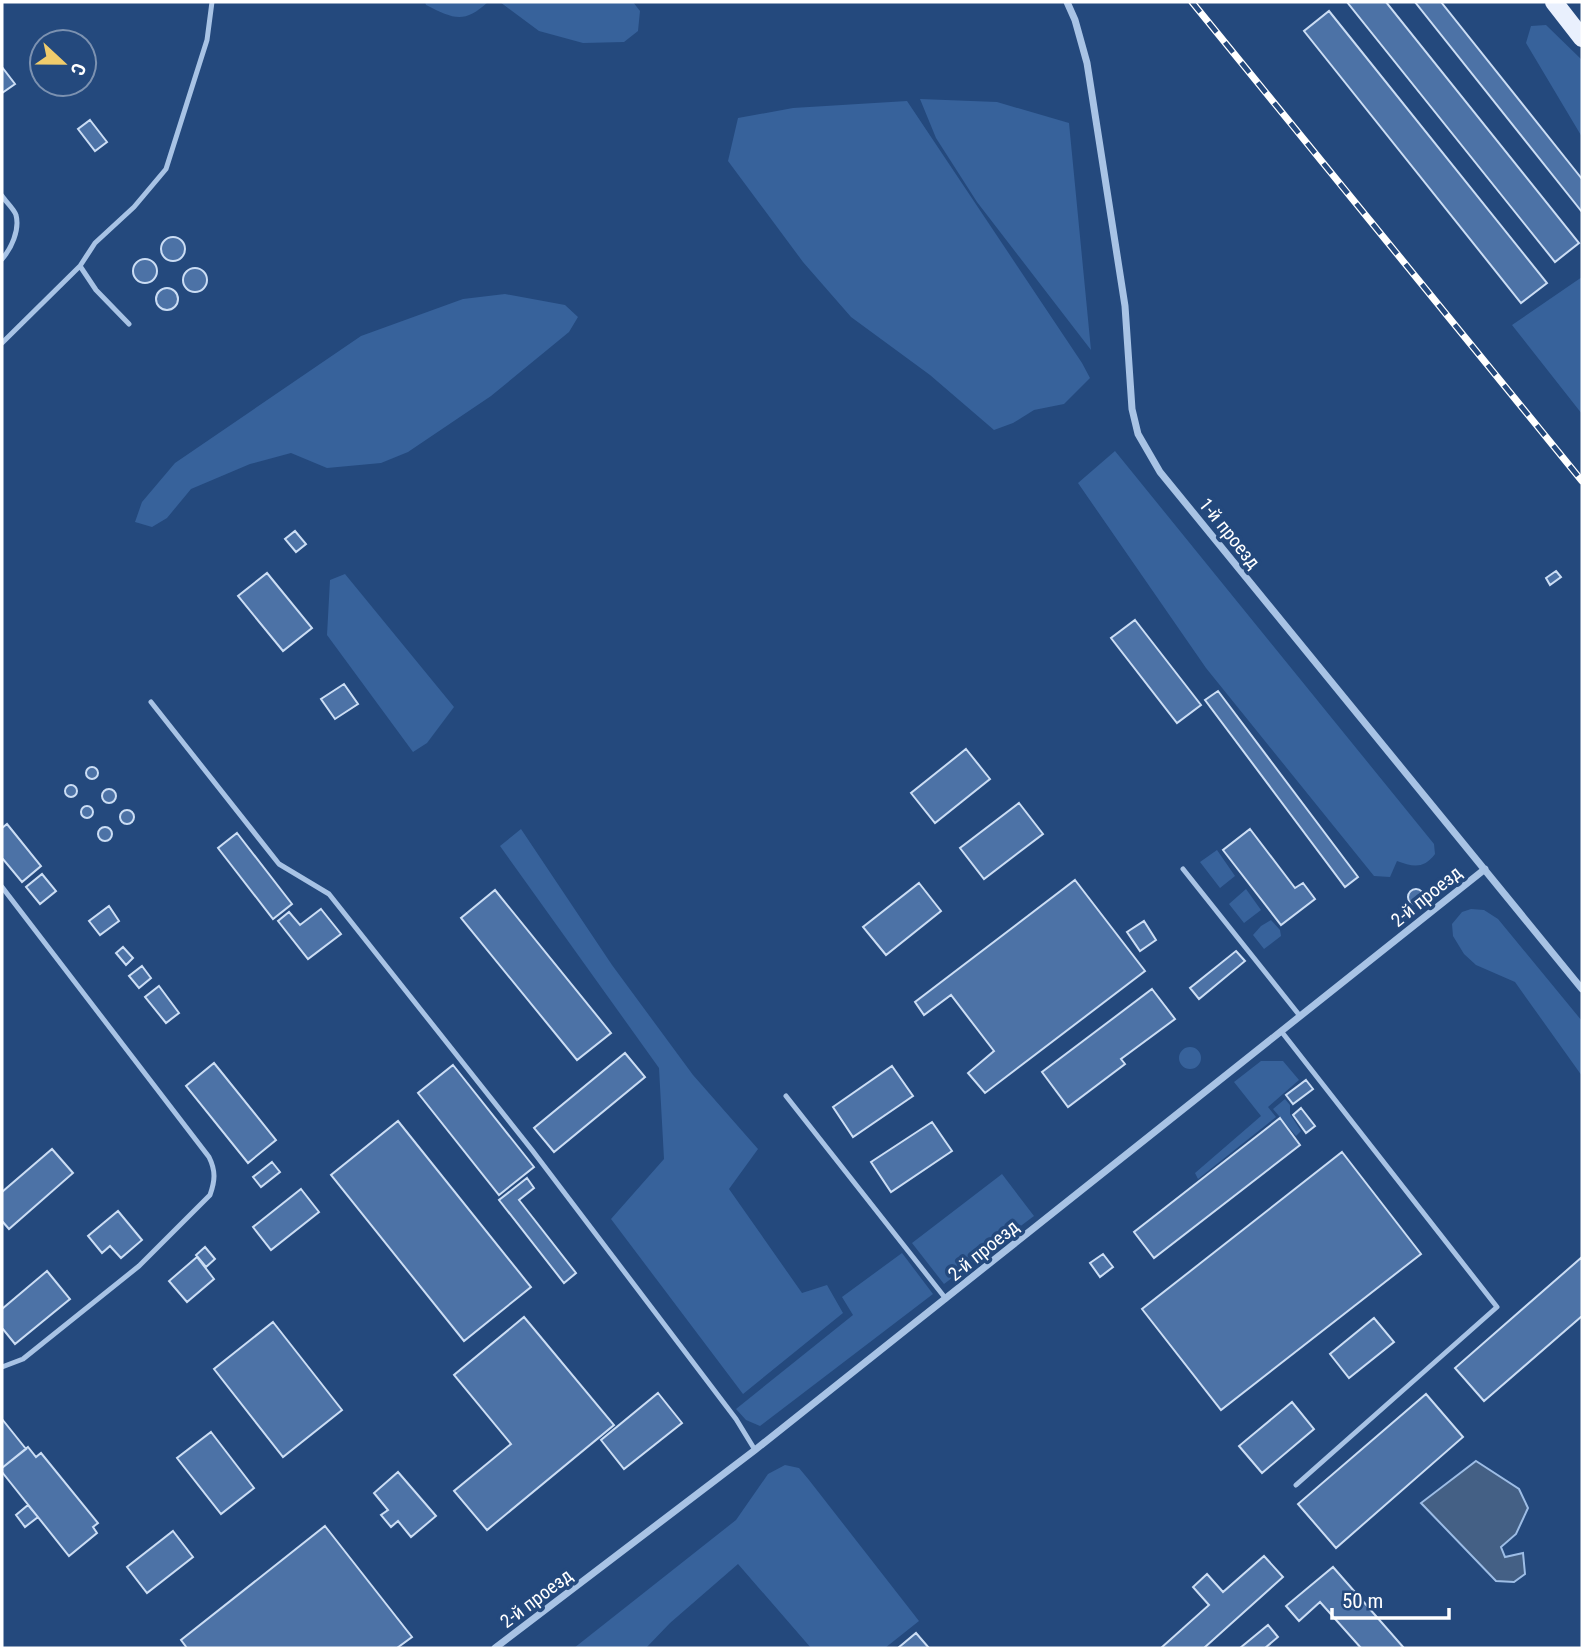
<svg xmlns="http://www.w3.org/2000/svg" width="1584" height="1650" font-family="'Roboto Condensed',sans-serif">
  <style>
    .green { fill: #37629b }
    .water { fill: #446085; stroke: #9dbde6; stroke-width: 2 }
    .building { fill: #4c72a6; stroke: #cbddf4; stroke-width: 2 }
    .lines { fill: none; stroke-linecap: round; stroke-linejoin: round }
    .service { stroke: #a8c3e5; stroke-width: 5 }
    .minor { stroke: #a8c3e5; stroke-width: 7 }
    .primary { stroke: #e9f0fd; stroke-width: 18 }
    .rail-casing { stroke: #fff; stroke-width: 7 }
    .rail { stroke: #24497d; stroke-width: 4.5; stroke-dasharray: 13; stroke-linecap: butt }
    .labels { text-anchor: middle; stroke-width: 7; stroke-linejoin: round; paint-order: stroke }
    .street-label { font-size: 19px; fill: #fff; stroke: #24497d }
  </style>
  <rect width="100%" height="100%" fill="#24497d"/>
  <path class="green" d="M425,2H488C464,24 454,19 426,5Z
    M500,2H633L640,11L638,31L624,42L583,43L539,31Z
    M1546,25L1582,60V137L1526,43L1531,26Z
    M920,99L997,102L1069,123L1091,350L977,202L936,138Z
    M907,101L1082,363L1090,378L1064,404L1034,410L1013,423L994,430L930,375L851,317L803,262L728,161L738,118L793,108Z
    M1582,277V414L1512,325Z
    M505,294L565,305L578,317L569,332L491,396L408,452L381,463L327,468L291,453L250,464L191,489L167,518L152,527L135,522L142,502L175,463L361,336L463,299Z
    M1115,451L1434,844L1435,854C1424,869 1413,867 1397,861L1390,877L1374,876L1206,668L1078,483Z
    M345,574L454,707L427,743L413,752L327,635L330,580Z
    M521,829L612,965L693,1075L758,1149L729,1189L802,1293L827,1285L843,1313L743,1394L611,1219L664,1159L659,1068L500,846Z
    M1217,850L1235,876L1220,888L1200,862Z
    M1246,889L1261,910L1244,923L1229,904Z
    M1471,909L1484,910L1498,919L1582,1021V1076L1515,982L1476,965L1464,954L1453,936L1452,924L1462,912Z
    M1271,920L1280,930L1281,936L1264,949L1253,935L1261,926Z
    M1179 1058a11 11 0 1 1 22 0a11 11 0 1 1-22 0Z
    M1261,1061H1283L1299,1080L1268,1107L1276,1117L1198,1179L1195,1173L1261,1116L1234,1082Z
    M1285,1099L1290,1105V1114L1301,1131L1296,1136L1273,1109Z
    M1002,1174L1034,1216L944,1284L912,1243Z
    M902,1253L933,1294L760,1426L746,1420L736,1409L853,1315L842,1297Z
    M785,1465L799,1468L809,1480L919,1621L885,1648H811L738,1564L670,1623L646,1648H574L736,1520L768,1474Z"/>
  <path class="water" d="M1476,1461L1519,1489L1528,1508L1516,1534L1501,1547L1505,1557L1523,1553L1525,1574L1514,1582L1496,1581L1421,1503Z"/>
  <path class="building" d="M1347,2H1386L1579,243L1555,262Z
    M1415,2H1441L1582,179V212Z
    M1329,11L1547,283L1521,303L1304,31Z
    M2,67L15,84L2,93Z
    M90,120L107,142L95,151L78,129Z
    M161 249a12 12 0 1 1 24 0a12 12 0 1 1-24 0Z
    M133 271a12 12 0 1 1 24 0a12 12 0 1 1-24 0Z
    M183 280a12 12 0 1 1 24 0a12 12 0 1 1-24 0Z
    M156 299a11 11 0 1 1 22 0a11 11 0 1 1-22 0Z
    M295,531L306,544L296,552L285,539Z
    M1556,571L1561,577L1550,585L1546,578Z
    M267,573L312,628L283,651L238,596Z
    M1135,620L1201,705L1177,723L1111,638Z
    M344,684L358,704L335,719L321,699Z
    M1218,691L1358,877L1345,887L1205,700Z
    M966,749L990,779L935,823L911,793Z
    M86 773a6 6 0 1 1 12 0a6 6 0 1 1-12 0Z
    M65 791a6 6 0 1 1 12 0a6 6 0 1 1-12 0Z
    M102 796a7 7 0 1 1 14 0a7 7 0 1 1-14 0Z
    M1019,803L1043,834L984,879L960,848Z
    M81 812a6 6 0 1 1 12 0a6 6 0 1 1-12 0Z
    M120 817a7 7 0 1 1 14 0a7 7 0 1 1-14 0Z
    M7,824L41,866L22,882L2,858V828Z
    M98 834a7 7 0 1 1 14 0a7 7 0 1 1-14 0Z
    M1250,829L1295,888L1303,883L1315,899L1281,925L1223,850Z
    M237,833L292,904L273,919L218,848Z
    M42,874L56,891L40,904L26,887Z
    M1075,880L1145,971L985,1093L968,1073L994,1051L951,995L924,1015L915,1002Z
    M919,883L941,911L886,955L863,927Z
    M1408 897a8 8 0 1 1 16 0a8 8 0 1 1-16 0Z
    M495,890L611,1033L577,1060L461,918Z
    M109,906L119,921L100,935L89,921Z
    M321,909L341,934L308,959L278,921L289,912L300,925Z
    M1144,921L1156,940L1140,951L1127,932Z
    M123,947L133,958L126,965L116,953Z
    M1236,951L1245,961L1199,999L1190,988Z
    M142,966L151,978L139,988L129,976Z
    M159,986L179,1013L166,1023L145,997Z
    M1152,989L1175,1019L1121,1059L1125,1064L1068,1107L1042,1072Z
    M625,1053L645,1077L554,1152L534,1128Z
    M214,1063L276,1140L248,1163L186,1086Z
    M453,1065L534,1167L499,1195L418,1093Z
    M892,1066L913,1096L853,1137L833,1107Z
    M1306,1080L1313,1089L1293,1104L1286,1095Z
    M1301,1108L1315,1126L1306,1133L1293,1115Z
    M1280,1118L1300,1145L1154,1258L1134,1232Z
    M398,1121L531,1287L464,1341L331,1175Z
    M932,1122L952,1151L891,1192L871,1162Z
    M52,1149L73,1173L9,1229L2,1221V1192Z
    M1342,1152L1421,1254L1221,1410L1142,1309Z
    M272,1162L280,1172L261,1187L253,1177Z
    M527,1178L534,1188L519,1200L576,1273L564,1283L499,1200Z
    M301,1189L319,1212L271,1250L253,1227Z
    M118,1211L142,1240L121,1258L110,1246L102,1253L88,1236Z
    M205,1247L215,1259L206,1267L196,1255Z
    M1103,1254L1113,1267L1100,1277L1090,1263Z
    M197,1257L214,1279L187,1302L169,1281Z
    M1582,1257V1316L1484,1401L1455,1368Z
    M47,1271L70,1299L15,1344L2,1328V1309Z
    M524,1317L614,1425L487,1530L454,1491L511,1444L454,1375Z
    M1374,1318L1394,1342L1349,1378L1330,1354Z
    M273,1322L342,1410L283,1457L214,1369Z
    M658,1393L682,1423L624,1469L601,1440Z
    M1426,1394L1463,1437L1336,1548L1298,1504Z
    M1292,1402L1314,1429L1262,1473L1239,1446Z
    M2,1419L26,1449L2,1468Z
    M211,1432L254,1488L221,1514L177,1458Z
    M28,1447L36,1457L41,1453L98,1523L93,1527L97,1533L69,1556L2,1472V1468Z
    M398,1472L436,1516L411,1537L398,1521L391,1527L381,1515L388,1510L374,1493Z
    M28,1505L38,1517L25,1527L16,1515Z
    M325,1526L412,1637L397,1648H187L181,1640Z
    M173,1531L193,1557L147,1593L127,1567Z
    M1264,1556L1283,1577L1204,1648H1161L1209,1605L1193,1587L1207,1574L1223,1592Z
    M1333,1567L1404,1648H1361L1320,1602L1299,1621L1286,1606Z
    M1268,1625L1278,1637L1265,1648H1240Z
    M916,1633L929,1648H898Z"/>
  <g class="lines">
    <path class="service" d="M2,196C6,202 14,209 16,215C20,230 11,249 2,259
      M129,324L96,290L80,266L95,243L134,207L166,169L207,40L212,2
      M2,343L80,266
      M151,702L279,864L329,894L532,1150L736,1419L755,1450
      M1183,869L1300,1016
      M2,887L209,1157C216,1171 215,1181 210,1195L139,1266L23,1359L2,1367
      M1281,1031L1497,1307L1296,1485
      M786,1096L946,1299"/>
    <path class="minor" d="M1067,2L1075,20L1087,63L1125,306L1132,409L1138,434L1160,472L1582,989
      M495,1648L755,1450L1485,869"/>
    <path class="primary" d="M1554,2L1582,38"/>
    <defs>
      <path id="rail" d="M1192,2L1582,481"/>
    </defs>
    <use href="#rail" class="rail-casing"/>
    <use href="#rail" class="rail"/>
  </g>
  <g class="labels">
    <g class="street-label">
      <text transform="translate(1230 533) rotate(51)" y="7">1-й проезд</text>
      <text transform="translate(1426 896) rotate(-39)" y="7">2-й проезд</text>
      <text transform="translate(983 1250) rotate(-39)" y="7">2-й проезд</text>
      <text transform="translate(536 1598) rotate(-37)" y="7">2-й проезд</text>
    </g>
  </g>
  <rect width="1584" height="1650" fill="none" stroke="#ffffff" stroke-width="7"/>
  <g transform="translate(63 63) rotate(112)"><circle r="33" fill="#24497d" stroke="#7c92b1" stroke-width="2"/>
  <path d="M0-5L12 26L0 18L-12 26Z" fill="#f0cc6c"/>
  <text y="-10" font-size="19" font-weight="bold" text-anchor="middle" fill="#ffffff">С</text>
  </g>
  <path d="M1332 1608v10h117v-10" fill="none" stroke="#ffffff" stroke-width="3.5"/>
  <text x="1342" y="1608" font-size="21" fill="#ffffff" stroke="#24497d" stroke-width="5" paint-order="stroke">50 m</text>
</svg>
